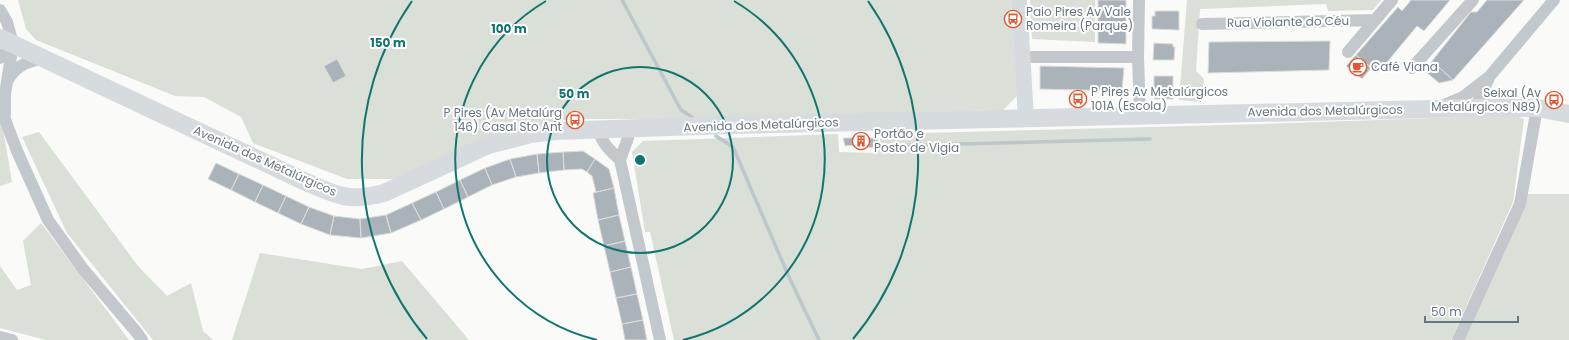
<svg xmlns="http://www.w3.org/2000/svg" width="1569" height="340" font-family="Poppins,sans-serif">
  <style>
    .green { fill: #dadfd7 }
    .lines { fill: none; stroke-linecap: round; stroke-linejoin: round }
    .stream { stroke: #bbc7cb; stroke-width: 3.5 }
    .building { fill: #aab3b9; stroke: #dcdcda }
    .street { stroke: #c3c8cc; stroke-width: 12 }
    .secondary { stroke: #d6dbdf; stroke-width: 16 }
    .primary { stroke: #d6dbdf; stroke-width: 18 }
    .ring { fill: none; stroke: #0f766e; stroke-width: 2 }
    .labels { text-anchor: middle; stroke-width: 4; stroke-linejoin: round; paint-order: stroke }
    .poi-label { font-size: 12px; fill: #657683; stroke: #fff; text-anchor: start }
    .street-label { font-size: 12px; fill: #657683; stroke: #fff }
    .centre { fill: #0f766e; stroke: #fff; stroke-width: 2 }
    .ring-label { font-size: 12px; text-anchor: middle; font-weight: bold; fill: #0f766e; stroke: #fff; stroke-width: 4; stroke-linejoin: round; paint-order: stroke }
  </style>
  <rect width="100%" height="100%" fill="#fafaf8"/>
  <path class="green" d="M18,0H1011L1017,96L1003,110L649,119H569L504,132L393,179H347L253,143L241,117L204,97L175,96L36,40L26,29Z
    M1030,0H1095V42L1032,39Z
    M1187,0H1381L1373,10L1328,11L1326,4L1200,9L1196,71L1204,79L1201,102L1179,100Z
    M1493,116H1516L1524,119L1513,202L1451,340H674L650,232H645L632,152L643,141L838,134L839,152L878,153L881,134L1266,124Z
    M0,121L2,123L12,182L0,186Z
    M39,132L138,266L167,296L191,283L203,331L213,340H153L67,233L22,137Z
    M1527,194H1569V340H1461Z
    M41,223L129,340H46L0,328V266L17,290L31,285L23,241Z
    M260,253L362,269L402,261L469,340H232Z"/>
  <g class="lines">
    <path class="stream" d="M622,0L681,110L692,117
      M716,136L733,147L789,277L819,340
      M887,146L1150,139"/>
  </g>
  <path class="building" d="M1098,0H1126V44L1098,43Z
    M1411,0H1450L1424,31L1417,26L1378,73L1356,55L1398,7L1402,11Z
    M1487,0H1524L1453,80L1432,61L1471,12H1477Z
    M1155,11H1179V30L1152,29V16H1155Z
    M1330,41L1329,70L1208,73L1209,42Z
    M1154,43L1173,44V47H1175L1174,60H1153Z
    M1356,55L1371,68L1362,79L1346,66Z
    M337,59L346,76L333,83L324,66Z
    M1432,61L1453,80L1439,83L1425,71Z
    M1040,66L1124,68L1122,91L1040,89Z
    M1154,76H1173V99H1154Z
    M843,138H878L877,148L867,147L866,144L845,146Z
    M583,151L595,159L587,172L582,169L564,170L563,152Z
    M563,152L564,170L539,173L537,154Z
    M537,154L539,173L516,177L510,159Z
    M510,159L516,177L492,185L485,168Z
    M595,159L609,169L614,188L596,192L592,176L587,172Z
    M216,163L239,174L231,190L208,179Z
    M485,168L492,185L468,197L460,180Z
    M239,174L263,185L255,202L231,190Z
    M460,180L468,197L444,209L436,192Z
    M263,185L286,196L278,213L255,202Z
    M614,188L619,215L598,220L593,193Z
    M436,192L444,209L421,220L412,203Z
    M286,196L309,207L301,224L278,213Z
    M412,203L421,220L391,233L386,215Z
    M309,207L334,216L330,235L301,224Z
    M386,215L391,233L361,238L360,219Z
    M619,215L625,241L604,246L598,220Z
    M334,216L360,219L361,238L330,235Z
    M625,241L631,267L610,272L604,246Z
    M631,267L637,294L616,298L610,272Z
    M637,294L643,320L622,324L616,298Z
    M643,320L647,340H625L622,324Z"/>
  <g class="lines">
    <path class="street" d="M1139,0L1138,57L1140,115
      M0,10L7,22L13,44L5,94V114
      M1202,24L1375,20
      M1348,52L1392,0
      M1022,57H1138
      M0,58L13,44
      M1412,68L1473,0
      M8,80C16,65 29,61 44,58
      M1444,105L1463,97L1489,77L1554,0
      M0,106L17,151L48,220L83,269L138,334L142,340
      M1475,108L1489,78
      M599,130C601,143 611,151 620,160L628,138L629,129
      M620,160L660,340
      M0,337L12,340
      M1458,340L1520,204L1537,108"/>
    <path class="secondary" d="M1019,0L1026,119"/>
    <path class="primary" d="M0,38L306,182C339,196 348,202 384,193L488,145L531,134L555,131L727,125L1475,108H1537L1569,114"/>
  </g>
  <g class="ring">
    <circle cx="640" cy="160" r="93"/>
    <path d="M597 340A185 185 0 0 1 546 1M734 1A185 185 0 0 1 683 340"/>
    <path d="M427 339A278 278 0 0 1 412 1M868 1A278 278 0 0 1 853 339"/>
  </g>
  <defs>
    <symbol id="bus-ring" viewBox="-11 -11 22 22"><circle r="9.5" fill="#fff" stroke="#e4572e" stroke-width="1.5"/><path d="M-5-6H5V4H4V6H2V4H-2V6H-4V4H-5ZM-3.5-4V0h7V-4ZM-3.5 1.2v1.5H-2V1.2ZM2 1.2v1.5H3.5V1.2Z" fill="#e4572e"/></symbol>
    <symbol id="cafe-ring" viewBox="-11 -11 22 22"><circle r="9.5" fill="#fff" stroke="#e4572e" stroke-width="1.5"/><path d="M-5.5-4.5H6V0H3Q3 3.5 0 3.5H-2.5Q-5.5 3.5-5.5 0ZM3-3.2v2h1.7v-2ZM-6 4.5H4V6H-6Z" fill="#e4572e"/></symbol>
    <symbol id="building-ring" viewBox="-11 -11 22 22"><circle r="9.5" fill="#fff" stroke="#e4572e" stroke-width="1.5"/><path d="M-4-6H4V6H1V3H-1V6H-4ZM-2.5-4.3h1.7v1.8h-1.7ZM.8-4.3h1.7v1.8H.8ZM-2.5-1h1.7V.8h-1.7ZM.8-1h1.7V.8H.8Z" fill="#e4572e"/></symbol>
  </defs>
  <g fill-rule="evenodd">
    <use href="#bus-ring" x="1003" y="9" width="20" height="20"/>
    <use href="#cafe-ring" x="1348" y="57" width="20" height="20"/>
    <use href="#bus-ring" x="1068" y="89" width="20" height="20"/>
    <use href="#bus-ring" x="1544" y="90" width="20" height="20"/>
    <use href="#bus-ring" x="565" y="110" width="20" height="20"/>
    <use href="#building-ring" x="851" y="131" width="20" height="20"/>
  </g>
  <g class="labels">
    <g class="poi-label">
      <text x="1026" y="16">Paio Pires Av Vale<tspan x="1026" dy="14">Romeira (Parque)</tspan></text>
      <text x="1371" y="71">Café Viana</text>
      <text x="1091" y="96">P Pires Av Metalúrgicos<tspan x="1091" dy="14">101A (Escola)</tspan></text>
      <text x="1541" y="97" text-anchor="end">Seixal (Av<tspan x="1541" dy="14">Metalúrgicos N89)</tspan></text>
      <text x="562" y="117" text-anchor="end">P Pires (Av Metalúrg<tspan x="562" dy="14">146) Casal Sto Ant</tspan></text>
      <text x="874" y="138">Portão e<tspan x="874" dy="14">Posto de Vigia</tspan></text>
    </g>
    <g class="street-label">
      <text transform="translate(1288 22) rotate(-1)" y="4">Rua Violante do Céu</text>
      <text transform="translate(1325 111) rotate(-1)" y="4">Avenida dos Metalúrgicos</text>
      <text transform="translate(761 125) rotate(-2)" y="4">Avenida dos Metalúrgicos</text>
      <text transform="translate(265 161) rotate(24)" y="4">Avenida dos Metalúrgicos</text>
    </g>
  </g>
  <circle cx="640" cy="160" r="6" class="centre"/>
  <g class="ring-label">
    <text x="509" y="33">100 m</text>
    <text x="388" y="47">150 m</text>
    <text x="574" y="98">50 m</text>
  </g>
  <path d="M1425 316v6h93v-6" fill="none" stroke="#657683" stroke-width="2"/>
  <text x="1431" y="316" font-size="12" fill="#657683" stroke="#ffffff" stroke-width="3" paint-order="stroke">50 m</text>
</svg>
